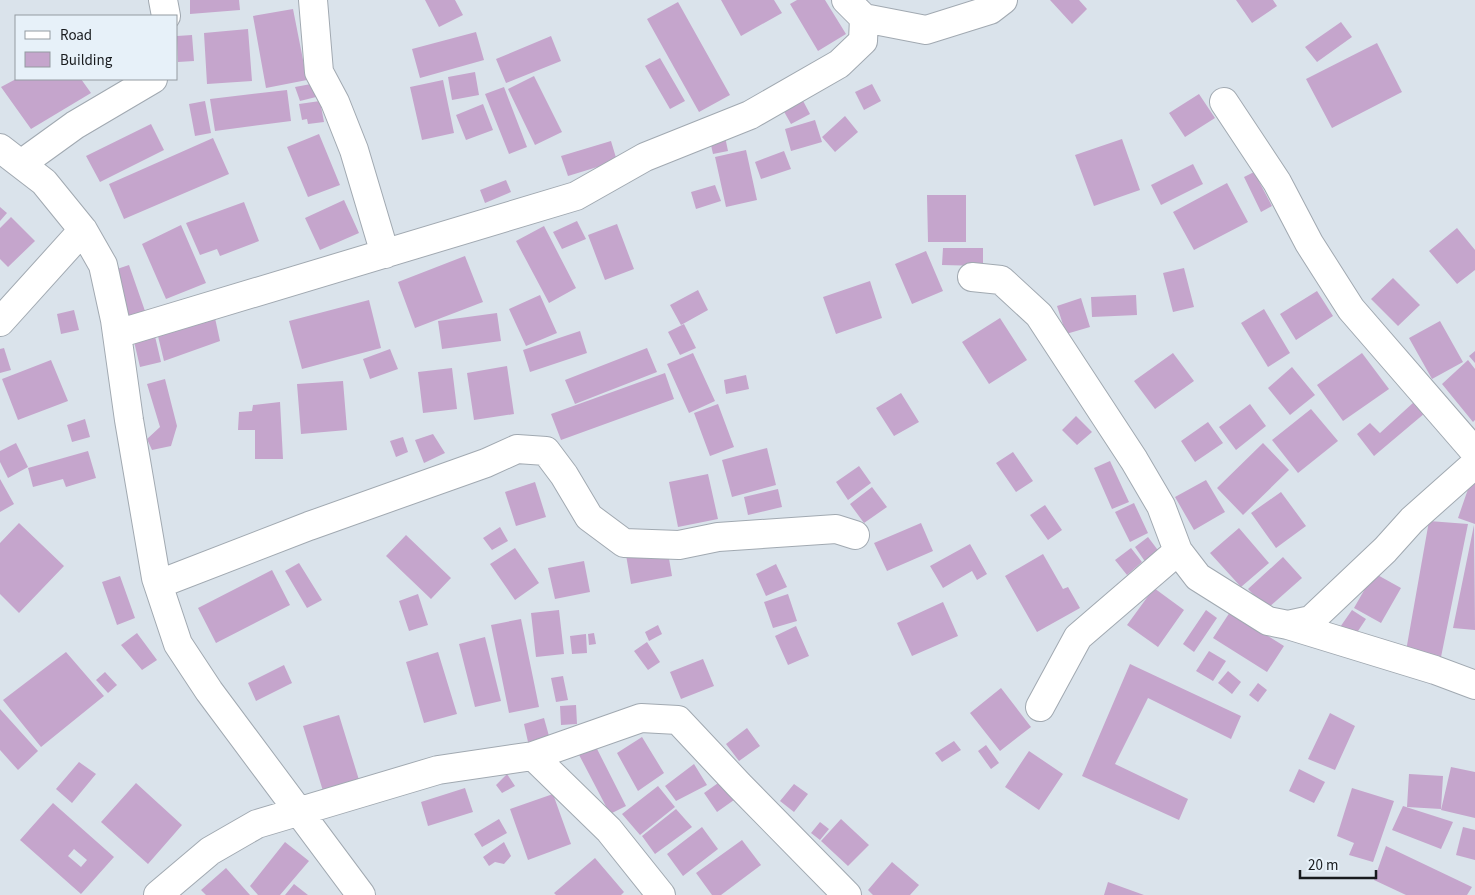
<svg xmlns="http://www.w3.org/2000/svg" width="1475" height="895" font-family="'Source Sans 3',sans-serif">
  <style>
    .building { fill: #c5a5cc; fill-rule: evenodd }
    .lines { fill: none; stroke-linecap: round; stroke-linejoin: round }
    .minor-casing { stroke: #a1a9b1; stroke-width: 30 }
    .minor { stroke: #fff; stroke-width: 28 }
  </style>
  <rect width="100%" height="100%" fill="#dae3eb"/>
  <path class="building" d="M190,0H239L240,10L190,14Z
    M425,0H455L463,15L439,27Z
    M721,0H774L782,13L741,36Z
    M797,0H825L846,34L818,51L790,4Z
    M1050,0H1079L1087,9L1072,24Z
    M1236,0H1273L1277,6L1252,23Z
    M678,2L730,95L699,112L647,19Z
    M293,9L307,80L266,88L253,16Z
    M1341,22L1352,37L1317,62L1305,47Z
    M248,29L252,81L207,84L204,33Z
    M476,32L484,60L420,78L412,49Z
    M192,35L194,61L178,62L177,36Z
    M551,36L561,61L506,83L496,59Z
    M1377,43L1402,92L1332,128L1306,79Z
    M660,58L685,101L670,109L645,66Z
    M475,72L479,95L452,100L448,77Z
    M534,76L562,132L535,145L508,89Z
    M16,79H81L91,93L31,129L1,87Z
    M443,80L454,133L422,140L410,87Z
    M311,84L315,85L316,97L300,101L295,87Z
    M872,84L881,101L864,110L855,92Z
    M504,87L527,147L509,154L485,94Z
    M287,90L291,121L215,131L210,99Z
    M1199,94L1215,118L1185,137L1169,113Z
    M801,97L810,114L791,124L782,108Z
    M205,101L211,133L195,136L189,104Z
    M320,101L324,122L308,124L307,119L302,120L299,104Z
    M483,104L493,130L466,140L456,115Z
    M845,116L858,132L835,152L822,137Z
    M815,120L822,142L791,151L785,129Z
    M151,124L164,150L100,182L86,156Z
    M724,132L728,151L713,154L709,136Z
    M319,134L340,185L308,197L287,147Z
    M213,138L229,174L124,219L109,184Z
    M1122,139L1140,190L1094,206L1075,155Z
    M611,141L617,161L568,176L561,156Z
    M746,150L757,200L726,207L715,157Z
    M784,151L791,169L761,179L755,162Z
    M1193,164L1203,184L1161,205L1151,185Z
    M1254,172L1272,206L1261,212L1244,177Z
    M506,180L511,192L485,203L480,190Z
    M1227,183L1248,222L1194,250L1173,212Z
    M715,185L721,201L696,209L691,192Z
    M927,195H966V242H928Z
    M344,200L359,233L320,250L305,218Z
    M244,202L259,241L220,256L217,249L200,255L186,223Z
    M0,207L7,213L0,221Z
    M11,217L35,241L8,267L0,259V228Z
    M577,221L586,239L562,249L553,232Z
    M617,224L634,269L605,280L588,235Z
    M181,225L206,283L166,299L142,244Z
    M544,226L576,288L549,303L516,241Z
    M1457,228L1475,250V270L1457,284L1429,251Z
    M943,248H983V266L942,265Z
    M926,251L943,291L912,304L895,264Z
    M465,256L483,302L415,328L398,282Z
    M129,265L145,311L125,318L108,272Z
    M1184,268L1194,307L1173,312L1163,273Z
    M1393,278L1420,305L1398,326L1371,299Z
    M870,281L882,318L836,334L823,297Z
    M698,290L708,310L681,325L670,305Z
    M1317,291L1333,316L1296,340L1280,314Z
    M540,295L557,333L526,346L509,309Z
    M1136,295L1137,315L1092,317L1091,297Z
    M1081,298L1090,327L1066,334L1057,306Z
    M369,300L381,348L302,369L289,321Z
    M213,309L220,341L164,361L156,328Z
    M1264,309L1290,353L1268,367L1241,323Z
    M74,310L79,330L61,334L57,314Z
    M497,313L501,341L442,349L438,321Z
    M1000,318L1027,360L989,384L962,342Z
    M1440,321L1463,362L1432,379L1409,338Z
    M684,324L696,348L680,355L668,332Z
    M580,331L587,353L530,372L523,350Z
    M154,332L161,362L140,367L133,337Z
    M4,348L11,370L0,373V349Z
    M647,348L657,372L575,404L565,380Z
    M390,349L398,369L370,379L363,359Z
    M1475,351V363L1469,356Z
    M693,353L715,401L689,413L667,364Z
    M1173,353L1194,381L1155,409L1134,381Z
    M1362,353L1389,389L1343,421L1317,385Z
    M51,360L68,401L18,420L2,379Z
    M1468,360L1475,369V420L1473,422L1442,384Z
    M507,366L514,414L474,420L467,373Z
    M1292,367L1315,395L1290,415L1268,388Z
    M452,368L457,409L423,413L418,372Z
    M665,373L674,399L561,440L551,414Z
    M746,375L749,389L726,394L724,380Z
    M165,379L177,426L171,446L152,450L147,439L160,427L147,384Z
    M343,381L347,430L301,434L297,384Z
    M901,393L919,422L894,436L876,408Z
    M280,402L283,459H255V430H238L239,412L252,411L253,405Z
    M1414,402L1425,413L1374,456L1357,434L1370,423L1380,433Z
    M718,404L734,447L710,456L694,413Z
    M1250,404L1266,426L1236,450L1219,427Z
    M1311,409L1338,441L1298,473L1272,440Z
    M1076,416L1092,432L1077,445L1062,430Z
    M85,419L90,437L72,442L67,425Z
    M1208,422L1223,443L1195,462L1181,441Z
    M433,434L445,453L424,463L415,440Z
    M403,437L408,452L396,457L390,441Z
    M16,443L28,467L8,478L0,462V451Z
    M1263,443L1289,470L1243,515L1217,488Z
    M767,448L776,485L732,497L722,460Z
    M88,451L96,478L66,487L63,479L33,487L28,468Z
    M1013,452L1033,481L1016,492L996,463Z
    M1110,461L1129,502L1112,509L1094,468Z
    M859,466L871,483L848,500L836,482Z
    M1475,469V524L1458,518Z
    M708,474L718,519L678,527L669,482Z
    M0,479L14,504L0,512Z
    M1206,480L1225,512L1194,530L1175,497Z
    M535,482L546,517L516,526L505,492Z
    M872,487L887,507L864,523L850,504Z
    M778,489L782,507L748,515L744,497Z
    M1281,492L1306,526L1276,548L1251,513Z
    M1134,503L1148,533L1130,542L1115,512Z
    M1045,505L1062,530L1048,540L1030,515Z
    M1429,521L1468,524L1441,657L1406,651Z
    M19,523L64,566L19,613L0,594V543Z
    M921,523L933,551L887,571L874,543Z
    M1474,525L1475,630L1453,628Z
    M500,527L508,541L492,550L483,538Z
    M1239,528L1269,563L1241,587L1210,553Z
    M406,535L451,578L431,599L386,556Z
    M1148,537L1160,553L1146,563L1135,547Z
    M970,544L987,574L977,580L972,571L943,588L930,566Z
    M667,547L672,576L631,584L626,555Z
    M515,548L539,583L515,600L490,564Z
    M1131,548L1142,562L1127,575L1115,560Z
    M1043,554L1063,589L1068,587L1080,608L1037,632L1005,576Z
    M1283,557L1302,578L1267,609L1248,589Z
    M584,561L590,592L555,599L548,568Z
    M299,563L322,600L307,608L285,571Z
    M776,564L787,587L766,596L756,574Z
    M272,570L290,605L216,643L198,608Z
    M1374,573L1401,588L1381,623L1354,608Z
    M120,576L135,618L117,625L102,582Z
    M1154,588L1184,610L1158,647L1127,625Z
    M418,594L428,625L409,631L399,601Z
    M788,594L797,621L773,628L764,602Z
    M943,602L958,636L912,656L897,623Z
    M559,610L564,654L536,657L531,613Z
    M1206,610L1217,618L1194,652L1183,644Z
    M1352,610L1366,619L1354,637L1338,630Z
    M1230,612L1284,646L1267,672L1213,638Z
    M521,619L539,707L509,713L491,625Z
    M658,625L662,634L649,641L645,632Z
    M796,626L809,656L788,665L775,636Z
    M137,633L157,660L142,670L121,645Z
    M594,633L596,644L589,645L588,634Z
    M586,634L587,653L572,654L570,636Z
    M485,637L501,701L475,707L459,644Z
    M647,642L660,662L648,670L634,651Z
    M1209,651L1226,661L1213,681L1196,671Z
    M66,652L104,696L41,747L3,700Z
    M438,652L457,714L424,723L406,662Z
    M703,659L714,686L681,699L670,672Z
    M1130,664L1241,716L1231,739L1148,698L1115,764L1188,799L1179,820L1082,776Z
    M284,665L292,683L256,701L248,683Z
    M1228,671L1241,682L1232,694L1218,683Z
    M105,672L117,685L108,693L96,680Z
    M563,676L568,700L556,702L551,678Z
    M1258,683L1267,690L1258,702L1249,695Z
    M1001,688L1031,727L1000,751L970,713Z
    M576,705L577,724L561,725L560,706Z
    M0,709L38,751L18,770L0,750Z
    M1330,713L1355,726L1335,770L1308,759Z
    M339,715L359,780L323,791L303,726Z
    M544,718L549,736L528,742L524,724Z
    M747,728L760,746L739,761L726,744Z
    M642,737L664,773L638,791L617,753Z
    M954,741L961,750L942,762L935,753Z
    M594,743L626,806L610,814L577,751Z
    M986,745L999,763L991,769L978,751Z
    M1029,751L1063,774L1039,810L1005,787Z
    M79,762L96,774L72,803L56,789Z
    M694,764L707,785L676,801L665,786Z
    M1451,767L1475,772V818L1441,810Z
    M1299,769L1325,782L1314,803L1289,791Z
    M507,774L515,786L502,793L496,785Z
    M1409,774L1443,776L1441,809L1407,807Z
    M721,781L734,800L717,812L704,793Z
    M136,783L182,825L148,864L101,822Z
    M794,784L808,794L794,812L780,801Z
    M658,786L675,807L640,835L622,814Z
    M465,788L473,812L428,826L421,802Z
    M1352,788L1394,801L1373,862L1349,855L1354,843L1337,836Z
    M553,794L571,844L528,860L510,809Z
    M53,803L114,857L81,894L20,840ZM74,849L87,860L81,867L68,856Z
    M1403,806L1453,822L1441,849L1392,830Z
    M676,809L692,827L655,854L642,836Z
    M499,819L507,833L482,847L474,834Z
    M841,819L869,845L848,866L821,841Z
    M820,822L829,829L820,840L811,833Z
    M702,827L718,849L683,876L667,854Z
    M1463,827L1475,830V860L1456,855Z
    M742,840L761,865L721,895H712L696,873Z
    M285,842L309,861L280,895H258L250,886Z
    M504,842L511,856L504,864L495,862L489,866L483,857Z
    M1386,846L1472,887L1467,895H1406L1374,880Z
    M595,858L624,892L621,895H556L554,893Z
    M892,862L919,885L910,895H873L868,890Z
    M226,868L250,895H206L201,890Z
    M1108,882L1144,895H1104Z
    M294,884L308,895H285Z"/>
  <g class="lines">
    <defs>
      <path id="minor" d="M163,0L166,16
        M313,0L319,72L335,102L354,150L385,254
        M864,18L926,30L990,10L1003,0
        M1224,102L1277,182L1309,243L1351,309L1475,452
        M0,148L44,182L83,230L103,265L115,320L129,420L156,578L178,644L209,691L361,895
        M21,164L75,125L153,79
        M972,277L1001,280L1039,315L1134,460L1161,506L1178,551L1198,577L1268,621L1288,625L1311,620L1385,550L1412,520L1475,464
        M0,322L83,230
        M117,334L576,196L645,157L750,115L839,64L863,41L864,18L846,0
        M159,584L309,526L486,463L517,449L546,451L564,475L589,517L624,543L679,545L718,537L836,529L855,535
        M1288,625L1435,670L1475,685
        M1040,707L1078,637L1178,551
        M533,756L609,830L661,895
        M158,895L210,851L257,824L438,770L533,756L641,718L678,720L739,785L847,895"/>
    </defs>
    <use href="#minor" class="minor-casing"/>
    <use href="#minor" class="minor"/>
  </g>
  <rect x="15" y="15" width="162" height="65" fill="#e7f1f9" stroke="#949ba1"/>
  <rect x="25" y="31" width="25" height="8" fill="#ffffff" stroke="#949ba1"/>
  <text x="60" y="40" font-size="15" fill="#181b1e">Road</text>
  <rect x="25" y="52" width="25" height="15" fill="#c5a5cc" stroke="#949ba1"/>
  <text x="60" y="65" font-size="15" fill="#181b1e">Building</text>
  <path d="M1300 870v8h76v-8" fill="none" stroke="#181b1e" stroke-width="2.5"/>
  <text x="1308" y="870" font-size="15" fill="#181b1e" stroke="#e7f1f9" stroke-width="4" paint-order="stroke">20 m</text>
</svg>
